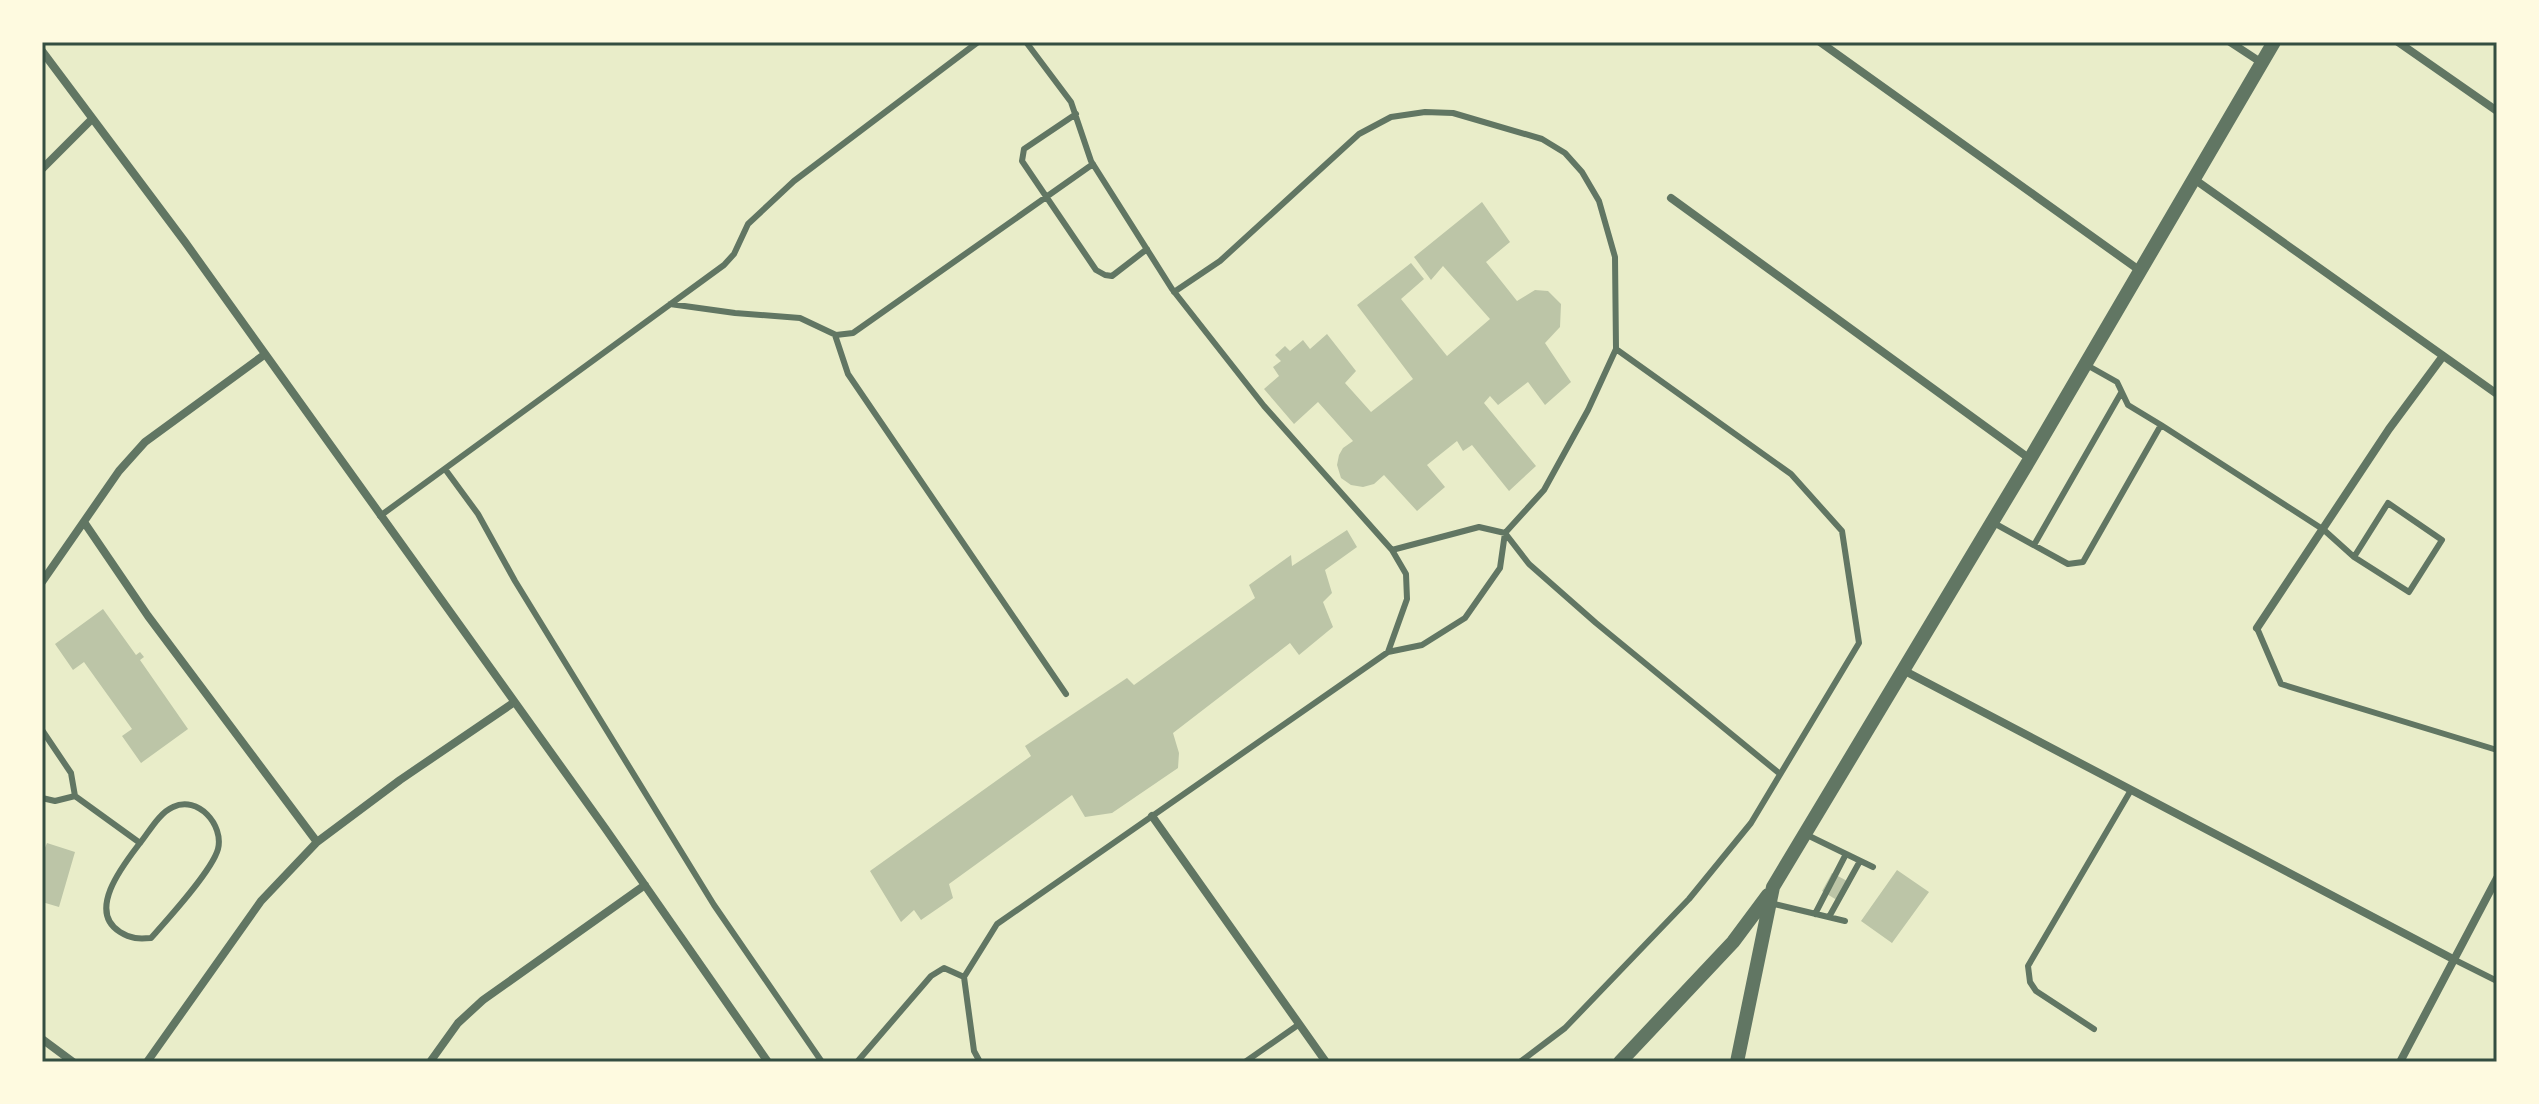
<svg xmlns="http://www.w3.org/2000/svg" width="2539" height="1104" font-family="Lato,sans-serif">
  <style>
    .building { fill: #bcc5a7 }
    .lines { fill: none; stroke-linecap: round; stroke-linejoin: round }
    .service { stroke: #617663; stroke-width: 6 }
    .minor { stroke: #617663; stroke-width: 8 }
    .tertiary { stroke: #617663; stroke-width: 14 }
    .neatline { fill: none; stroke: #344e41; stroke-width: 3 }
  </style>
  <rect width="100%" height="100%" fill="#e9edc9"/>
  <path class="building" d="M1482,202L1510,242L1486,262L1517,301L1535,290L1548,291L1561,304L1560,327L1545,343L1571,382L1545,405L1528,382L1498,405L1490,396L1484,403L1536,466L1509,491L1472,445L1463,451L1457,441L1427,465L1445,487L1417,511L1384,475L1374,484L1363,487L1351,485L1341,478L1337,465L1339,455L1343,448L1353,441L1318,402L1294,424L1264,389L1279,376L1273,367L1281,361L1275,355L1285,346L1290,351L1303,340L1310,349L1327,334L1356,371L1345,383L1371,412L1413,379L1357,305L1411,263L1424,279L1401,299L1447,356L1490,319L1443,266L1431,280L1414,257Z
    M1347,530L1357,547L1325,570L1332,593L1323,602L1333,627L1299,655L1290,643L1173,733L1179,753L1178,768L1112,813L1085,817L1072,795L949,884L953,898L921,920L914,910L901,922L870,871L1031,756L1025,746L1127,678L1134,685L1255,598L1249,585L1291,555L1292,566Z
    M103,609L136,655L140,652L144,657L140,660L188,729L141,763L122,736L132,729L84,662L73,670L55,644Z
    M47,843L75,852L59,907L42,902V855Z
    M1897,870L1929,892L1892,943L1861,921Z
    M1832,873L1851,883L1840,902L1822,891Z"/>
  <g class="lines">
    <path class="service" d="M1076,114L1024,149L1022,161L1096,270L1105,275L1112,276L1147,249
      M1174,292L1220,261L1359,134L1391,117L1425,112L1453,113L1542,139L1565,153L1582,172L1599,201L1615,257L1616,349L1588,410L1544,490L1505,533L1529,564L1596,623L1780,774
      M670,304L735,313L800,318L836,335L853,333L1093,164
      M835,335L848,374L1066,694
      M2161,425L2324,530L2354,557L2409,592L2442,540L2388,503L2354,557
      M445,469L478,514L515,581L714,905L822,1062
      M380,516L724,265L734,254L748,224L794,181L978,42
      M1992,522L2068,564L2083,562L2161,425L2128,405L2117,382L2085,364
      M2034,545L2121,393
      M2257,628L2281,684L2497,750
      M1388,652L1422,645L1465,618L1500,568L1505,533L1479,527L1392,550
      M42,730L71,773L75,796L55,801L42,798
      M75,796L140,843C149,832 159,813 173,807C198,795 224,825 218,849C212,871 167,920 151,938C139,939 131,939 120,932C86,911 124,864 140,843
      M1805,834L1873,867
      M1770,903L1845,921
      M1815,914L1846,854
      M1829,917L1860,861
      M2453,959L2497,981
      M2094,1029L2036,991L2030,982L2028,966L2131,790
      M857,1062L931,976L944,968L964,977
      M980,1062L974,1051L964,977L997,924L1388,652L1407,599L1406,574L1392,550L1264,406L1172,289L1091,161L1071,102L1026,42
      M1245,1062L1298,1025
      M1520,1062L1565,1028L1689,899L1751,823L1859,643L1842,531L1791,474L1616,349"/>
    <path class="minor" d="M1820,42L2139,270
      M2230,42L2262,63
      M2398,42L2497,111
      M42,51L185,242L605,828L768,1062
      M42,169L92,119
      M2194,179L2497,394
      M1671,198L2030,459
      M84,522L148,616L317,842
      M42,582L119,471L145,442L264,355
      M2257,628L2389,429L2443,356
      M1903,670L2453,959
      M1152,816L1326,1062
      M42,1039L73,1062
      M147,1062L261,901L317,842L400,780L513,703
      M430,1062L458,1023L483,1000L645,885
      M2400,1062L2497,878"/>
    <path class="tertiary" d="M1620,1062L1733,942L1768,895
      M1737,1062L1773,887L2030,459L2274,42"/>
  </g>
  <rect width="2539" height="1104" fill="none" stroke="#fefae0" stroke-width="88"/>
  <rect x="44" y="44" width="2451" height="1016" class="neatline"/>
</svg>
